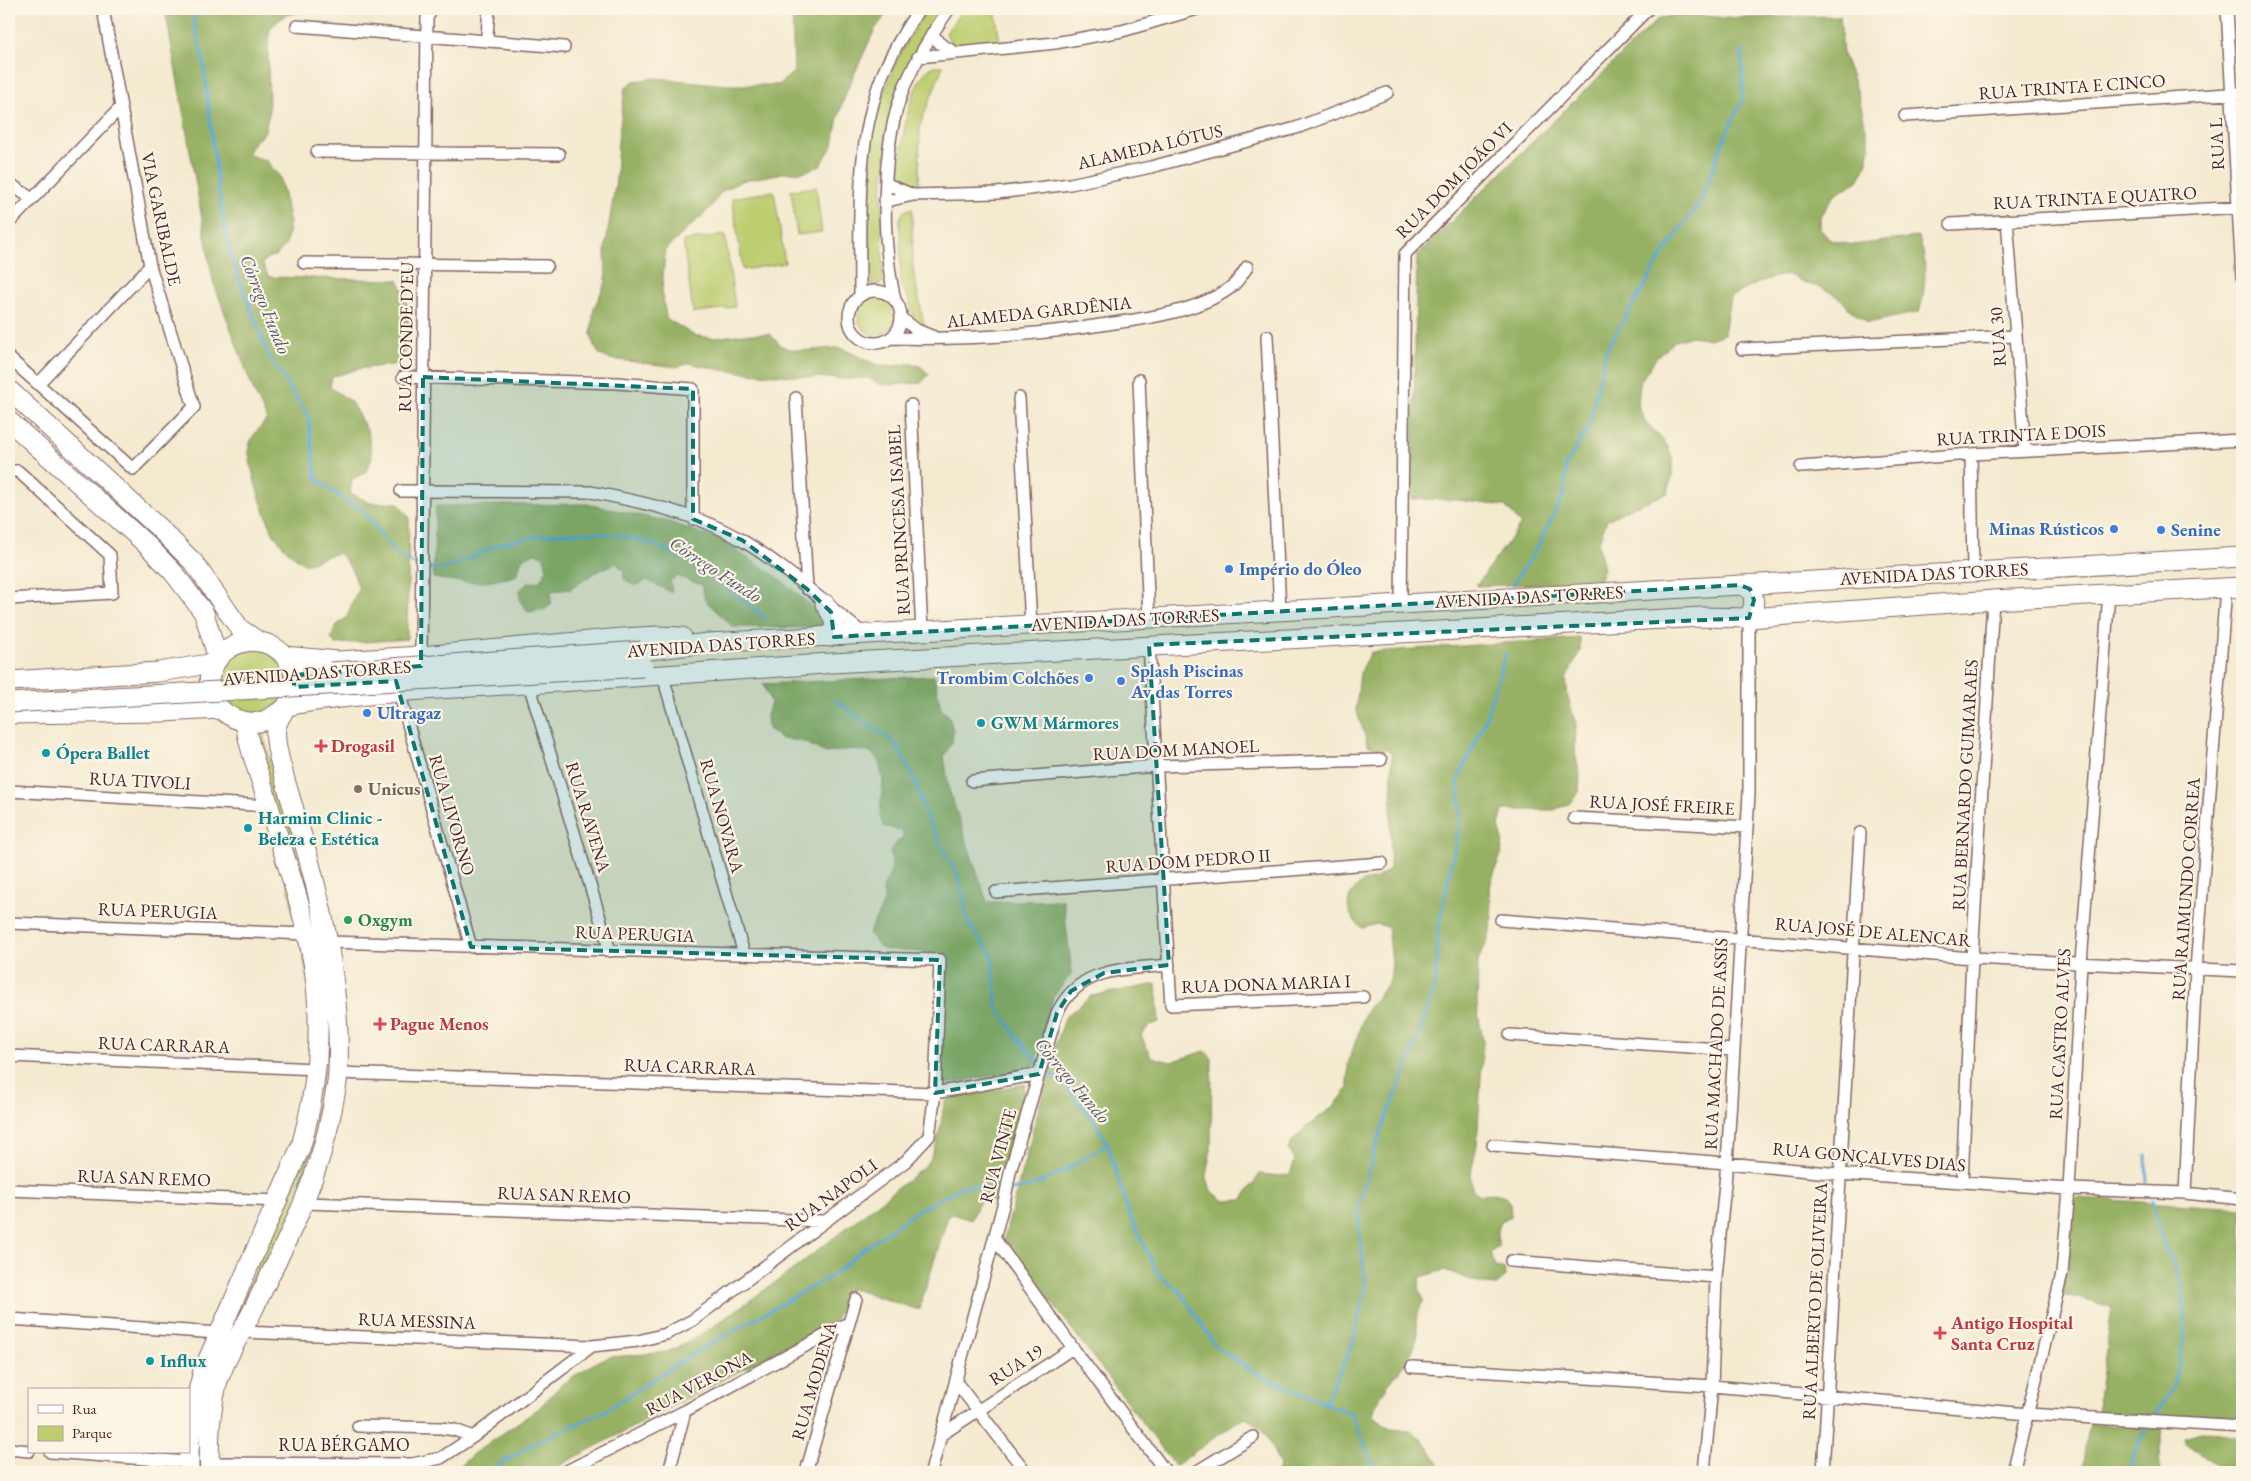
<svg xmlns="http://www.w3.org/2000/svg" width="2251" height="1481" font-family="'EB Garamond',serif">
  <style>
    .green { fill: #bdce71; stroke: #84764e }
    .forest { fill: #96b163; stroke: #706847 }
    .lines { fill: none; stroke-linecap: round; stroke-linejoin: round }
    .stream { stroke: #5fa9d7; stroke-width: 3 }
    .street-casing { stroke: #866665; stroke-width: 14 }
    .primary-casing { stroke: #866665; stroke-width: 21 }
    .street { stroke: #fff; stroke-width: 11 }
    .primary { stroke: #fff; stroke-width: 19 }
    .primary-bridge-casing { stroke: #866665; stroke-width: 21; stroke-linecap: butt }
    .primary-bridge { stroke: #fff; stroke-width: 19 }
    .marked { fill: #0f766e; fill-opacity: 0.2; stroke: #0f766e; stroke-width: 4; stroke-dasharray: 10 6; stroke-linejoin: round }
    .shop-dot { fill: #3f7fe0; stroke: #fcf5e5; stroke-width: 2 }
    .culture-dot { fill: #0f9aa8; stroke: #fcf5e5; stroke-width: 2 }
    .health-dot { fill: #e0444e; stroke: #fcf5e5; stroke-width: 2 }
    .education-dot { fill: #8d6e63; stroke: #fcf5e5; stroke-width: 2 }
    .leisure-dot { fill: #2e9e5b; stroke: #fcf5e5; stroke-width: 2 }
    .labels { text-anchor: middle; stroke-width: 4.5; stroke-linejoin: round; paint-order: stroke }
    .street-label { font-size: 18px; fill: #4a1f2b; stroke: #fcf5e5 }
    .shop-label { font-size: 18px; font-weight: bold; fill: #366cbe; stroke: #fcf5e5; text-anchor: start }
    .culture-label { font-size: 18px; font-weight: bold; fill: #0d838f; stroke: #fcf5e5; text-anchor: start }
    .health-label { font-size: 18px; font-weight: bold; fill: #be3a42; stroke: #fcf5e5; text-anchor: start }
    .education-label { font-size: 18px; font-weight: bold; fill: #785e54; stroke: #fcf5e5; text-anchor: start }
    .leisure-label { font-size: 18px; font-weight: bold; fill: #27864d; stroke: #fcf5e5; text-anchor: start }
    .water-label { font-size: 19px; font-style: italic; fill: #525670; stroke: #fcf5e5 }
  </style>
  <rect width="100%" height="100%" fill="#fcf5e5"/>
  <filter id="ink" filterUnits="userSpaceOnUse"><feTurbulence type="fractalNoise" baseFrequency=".02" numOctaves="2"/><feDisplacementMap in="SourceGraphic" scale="10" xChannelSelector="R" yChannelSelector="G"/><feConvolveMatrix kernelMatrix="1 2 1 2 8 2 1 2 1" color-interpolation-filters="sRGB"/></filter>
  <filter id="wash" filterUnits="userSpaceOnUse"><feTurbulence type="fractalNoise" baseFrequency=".0096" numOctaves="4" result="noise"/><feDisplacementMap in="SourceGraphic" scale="20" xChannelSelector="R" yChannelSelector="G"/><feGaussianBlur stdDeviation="1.12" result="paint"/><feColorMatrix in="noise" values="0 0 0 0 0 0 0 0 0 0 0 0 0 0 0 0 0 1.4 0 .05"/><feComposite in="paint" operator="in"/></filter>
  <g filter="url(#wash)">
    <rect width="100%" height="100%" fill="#f4ead0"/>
    <path class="green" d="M928,9H943L918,46L904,75L882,188L883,282L875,286L871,284L870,276C870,231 866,184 873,138C880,91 901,47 928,9Z
      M963,9H995L1000,43L957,47L951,43L946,33Z
      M935,66H943L920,125L919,189C910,189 903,188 899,178C900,153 908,74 935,66Z
      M816,187L822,232L797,235L791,190Z
      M774,191L785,263L743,270L732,198Z
      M912,208L913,269L925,329L915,323L909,300L901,286L900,219L903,212Z
      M725,235L735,307L693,313L683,241Z
      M858 316a19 19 0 1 1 38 0a19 19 0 1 1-38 0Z
      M260,647L286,666L284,703L251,717C244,713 233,710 227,704C215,690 218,664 233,654C240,650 253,649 260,647Z
      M253,727L262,731L316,915L326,961L331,1072L320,1127L316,1123L323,1047Z
      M310,1148L312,1151L299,1187L293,1211L235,1332L205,1472H194L205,1384Z"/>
    <path class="forest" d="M165,9H323L285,15L270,28L268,52L269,114L264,133L250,147L249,155L267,161L280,177L290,222L286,244L277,255L267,258L262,264L269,277L398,280C413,306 411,336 400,364L357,369L332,377L330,387L351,402L368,432L372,458L365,473L352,479L350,493L370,503H398L409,517L407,639L336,644L331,639L336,626L347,617L354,598L359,590C355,575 350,564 338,553C326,555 316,562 304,564C293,556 283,548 276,537C267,525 247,462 249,448C250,436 260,428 267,419L254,392L213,281Z
      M792,9H890L875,29L847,90L838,117L833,145L820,166L803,172L783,173L741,181L721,192L710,208L665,250L662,292L666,318L693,335L713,338L743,334H770C774,338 779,345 784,347C801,354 820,348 837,348C849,349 868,364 884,366C903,368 914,355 929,375L921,383L882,385L867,378L846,379L760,374L722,370L689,363L677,367L610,359L600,355L594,346L591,334L594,308L606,282L605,249L616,181L618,141L625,88L634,81L655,78L727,85H778L794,72Z
      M1687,14L1726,18L1840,16L1843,54L1858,93L1870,148L1866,166L1858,181L1835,194L1820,216V229L1830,240L1853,245L1918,237C1928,257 1926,291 1919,312L1868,323L1849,309L1841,299L1823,288L1805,283L1787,274L1762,281L1730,297L1724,334L1710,339L1692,336L1675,341L1656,358L1640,382L1638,406L1645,421L1667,445L1673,459L1672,476L1668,493L1632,507L1607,520L1598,544L1604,569L1598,582L1476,586L1521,524L1505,506L1457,500L1412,499L1417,255L1659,18Z
      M587,504L669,522L720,540L777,577L829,621L828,628L733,627L705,600L702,585L677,576L670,581L672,593L647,580L635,586L624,579V571L616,563L596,572L571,589L551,591V604L546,609L528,612L520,601V590L528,583L540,581L547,569L544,557L536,553L522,558L517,575C487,585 464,583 433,578L436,506Z
      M1580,638V651L1566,679L1568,698L1576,724L1575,753L1580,776L1579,792L1570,803L1554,810H1503L1499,826L1503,840L1501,854L1489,888L1492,920L1488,940L1478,960L1477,1007L1483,1042L1477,1145L1471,1172L1472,1189L1480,1195L1494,1193L1506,1196L1510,1204L1511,1216L1501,1221L1498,1230V1247L1490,1253L1495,1267L1504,1269L1505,1276L1497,1285L1482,1284L1445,1270L1420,1277L1419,1290L1424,1300C1419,1309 1416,1315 1416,1326C1417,1330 1418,1334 1417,1338C1410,1368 1380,1384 1373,1415L1391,1429L1411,1431L1422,1439L1437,1461L1442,1472H1277L1280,1465L1263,1429L1246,1418L1235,1423L1175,1466L1004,1239L1055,1047L1066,1016L1091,996L1156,984L1159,1022L1149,1026L1141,1035L1151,1057L1171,1062L1205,1051L1212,1058L1211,1149L1206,1175L1211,1191L1225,1201L1242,1200L1260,1174L1281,1176L1290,1174L1295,1160L1288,1150L1293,1140L1305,1128L1334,1106L1348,1089V1064L1365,1013L1390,981L1392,962L1388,927L1377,924L1362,928C1347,916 1342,899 1359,885C1363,881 1371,881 1377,878C1381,875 1386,872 1390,869L1392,756L1389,749H1378L1368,745L1356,709L1360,673L1371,652Z
      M934,676L941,709L949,716L953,730L952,742L944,756L949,790L987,902L1063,900L1072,973L1053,997L1034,1068L941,1085L947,954L882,949L869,934C872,923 882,910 884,902C885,896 882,891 884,886C891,871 894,870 890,853L896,843L903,838V831L883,826L880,815L883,780L879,762L872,753L852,749L826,753L802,741L782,739L768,729L767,716L771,702L763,684Z
      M1025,1084L998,1202L981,1199L971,1220L949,1213L919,1310L850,1288L835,1321L547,1472H448L459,1467L473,1454L538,1409L562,1384L598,1361L611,1357L667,1352L683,1345L711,1328L790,1272L923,1168C939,1150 940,1127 944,1104L947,1100Z
      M2077,1198L2242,1208V1422L2097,1413L2112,1307L2062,1294L2068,1269L2073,1201Z
      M2089,1424L2163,1428L2159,1457L2161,1472H2083Z
      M2202,1432L2220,1433L2242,1439V1472H2221L2217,1465L2185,1443V1437Z"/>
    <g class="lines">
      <path class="stream" d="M191,9L203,59L219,195L231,258L269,356L308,416L316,478L344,500L362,509L395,553L419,567
        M425,568C431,568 438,569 444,568C463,566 484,548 504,543C558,529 617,527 668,551C702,566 736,596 766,618
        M1513,584L1540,543L1564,493L1566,465L1589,427L1606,350L1664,253L1702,199L1721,146L1743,98L1742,50
        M836,701L894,742L914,778L928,820L959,878L968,923L992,955L997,1007L1017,1037L1040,1065
        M1044,1069L1063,1084L1094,1121L1108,1144L1127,1209L1158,1275L1180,1291L1216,1347L1261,1376L1351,1414L1374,1466L1382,1472
        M2146,1155L2147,1183
        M1010,1190C1044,1188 1078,1161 1108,1144
        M2152,1200L2162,1240L2182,1284L2185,1334L2173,1387L2156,1414
        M1325,1403L1352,1345L1366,1286L1357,1210L1378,1139L1412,1054L1436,983L1438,931L1461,817L1458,780L1485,720L1506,653
        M487,1472L533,1444L605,1411L694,1353L833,1275L862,1250L917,1211L963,1186L989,1187L1003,1190
        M2129,1472L2141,1438L2146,1429"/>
    </g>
  </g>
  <g filter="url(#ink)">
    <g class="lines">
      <defs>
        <path id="street" d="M2227,9L2242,277
          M297,26L564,47
          M932,33L939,43L956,53
          M487,35L489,9
          M918,57L1055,43L1122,31L1197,9
          M1905,116L2242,93
          M317,152L559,154
          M9,183L32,199
          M887,184L913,195
          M887,201L913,195L997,193L1070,184L1151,167L1296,128L1387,93
          M2007,220L2025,451
          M9,223L121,107
          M1951,224L2242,207
          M304,263L547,266
          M849 317a26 26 0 1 1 52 0a26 26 0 1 1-52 0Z
          M860,295C860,222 855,145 882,76C892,52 905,30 919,9
          M895,300C881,237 880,146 905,85C917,58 932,33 949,9
          M901,318L917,330L934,337
          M1267,336L1280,611
          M890,338C965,340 1040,335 1114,323C1151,318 1200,310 1230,288C1238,282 1242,275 1247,267
          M1742,349L2016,336
          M9,358L133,469L194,407L150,266L103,9
          M403,377L617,383L693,389V519
          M1139,380L1149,619
          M38,384L150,266
          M796,398L807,589
          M1019,398L1031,626
          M911,405L922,632
          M1971,454L1973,572
          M1801,467L1971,454L2242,440
          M9,471H18L110,555L112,593L9,599
          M401,491L591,492C642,502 699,514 743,541C787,567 825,604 864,634
          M1401,605L1405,254L1648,9
          M1149,645L1171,1005L1363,997
          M421,656L427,18L432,9
          M666,687L744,954
          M399,692L471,947
          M532,694L610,951
          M972,781L1156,766L1381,760
          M9,791L270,806
          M1574,818L1747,827
          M996,892L1382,863
          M1501,920L1972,958L2242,971
          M9,923L306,934
          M1510,1035L1734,1050
          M9,1056L317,1069
          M338,1073L935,1093L1039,1074
          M1493,1145L1727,1163L1839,1174L2069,1189L2185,1193L2242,1199
          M1962,1182L1972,958L1993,600
          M9,1190L279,1201
          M2185,1193L2196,969L2226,588
          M305,1203L823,1221
          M994,1238L1073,1348L1166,1472
          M1511,1261L1716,1277
          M9,1319L218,1333
          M242,1332L592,1346L638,1341L666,1334L693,1320L906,1161L929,1136L935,1093L940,960L328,942
          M1412,1367L1712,1386L2028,1414L2242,1427
          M956,1382L1026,1472
          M358,1426L441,1428L455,1430L473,1437
          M941,1435L1073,1348
          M9,1449L29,1451
          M50,1452L188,1462
          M209,1463L412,1464L441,1458L473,1437L592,1346
          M565,1472L685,1411L848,1323
          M669,1472L685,1411
          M806,1472L856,1299
          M931,1472L1005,1198L1010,1172L1057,1013C1080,966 1124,970 1169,965
          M1196,1472L1253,1437
          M1704,1472L1712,1386L1716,1277L1727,1163L1734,1050L1749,793V618
          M1823,1472L1860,833
          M2013,1472L2062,1274L2069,1189L2081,963L2109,593"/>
        <path id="primary" d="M9,390L159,528L194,563L240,629L258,641
          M9,421L147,545L173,572L204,613L218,659
          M1740,585L1750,589C1756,600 1754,607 1749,618
          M825,604C832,614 840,626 829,637
          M641,651L708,643L2242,557
          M284,656L338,661L421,656L622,638L658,636L682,637
          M813,664L1702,617L1749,618L1993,600L2242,587
          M9,681L158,672L215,663
          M9,714L162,712L220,709
          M189,1451L193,1411L203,1371L301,1146C318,1086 323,1024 313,962C304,912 286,862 271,813C263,782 249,753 245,722
          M189,1452V1472
          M210,1472C208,1443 210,1413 217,1384C224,1360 240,1335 252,1312C284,1246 318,1183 332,1110C334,1097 338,1084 338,1071C341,1001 328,931 310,864C300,825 285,787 277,748C276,740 274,732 277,724C286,702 304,691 290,664C273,632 228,635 213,667C201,691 219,716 243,721C264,726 271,717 287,707C298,701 380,694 398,692C446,688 495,686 543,683C637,677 731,670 824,664"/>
      </defs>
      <use href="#street" class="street-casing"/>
      <use href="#primary" class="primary-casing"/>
      <use href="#street" class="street"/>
      <use href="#primary" class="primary"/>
      <defs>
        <path id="primary-bridge" d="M330,672L641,651
          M9,703L643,667"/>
      </defs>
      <use href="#primary-bridge" class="primary-bridge-casing"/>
      <use href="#primary-bridge" class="primary-bridge"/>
    </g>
  </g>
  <path class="marked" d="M423,377L693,389V519L742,540L807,589L831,612L834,637L1740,585L1750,589L1754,600L1749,618L1149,645L1169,965L1104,973L1071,991L1057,1013L1039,1074L935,1093L940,960L471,947L396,681L294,687V675L421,666Z"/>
  <g class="shop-dot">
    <circle cx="2114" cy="529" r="5"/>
    <circle cx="2161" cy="530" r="5"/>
    <circle cx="1229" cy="569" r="5"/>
    <circle cx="1089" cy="678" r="5"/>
    <circle cx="1121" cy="681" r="5"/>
    <circle cx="367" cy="713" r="5"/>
  </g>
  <g class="culture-dot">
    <circle cx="981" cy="723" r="5"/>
    <circle cx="46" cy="753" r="5"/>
    <circle cx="248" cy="828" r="5"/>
    <circle cx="150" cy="1361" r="5"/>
  </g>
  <g class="health-dot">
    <path d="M318.5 738.5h5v5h5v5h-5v5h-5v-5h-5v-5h5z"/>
    <path d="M377.5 1016.5h5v5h5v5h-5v5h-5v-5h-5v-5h5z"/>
    <path d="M1937.5 1325.5h5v5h5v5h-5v5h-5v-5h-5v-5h5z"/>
  </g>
  <circle class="education-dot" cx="358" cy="789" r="5"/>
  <circle class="leisure-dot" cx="348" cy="920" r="5"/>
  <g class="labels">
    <g class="street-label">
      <text transform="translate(2072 87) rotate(-4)" y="6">RUA TRINTA E CINCO</text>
      <text transform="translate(2217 144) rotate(-93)" y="6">RUA L</text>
      <text transform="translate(1150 147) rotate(-13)" y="6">ALAMEDA LÓTUS</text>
      <text transform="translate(1454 180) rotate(-45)" y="6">RUA DOM JOÃO VI</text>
      <text transform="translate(2095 198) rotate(-3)" y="6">RUA TRINTA E QUATRO</text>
      <text transform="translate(161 219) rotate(78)" y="6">VIA GARIBALDE</text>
      <text transform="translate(1039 312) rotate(-6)" y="6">ALAMEDA GARDÊNIA</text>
      <text transform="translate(406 337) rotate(-89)" y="6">RUA CONDE D'EU</text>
      <text transform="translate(1998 337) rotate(-94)" y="6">RUA 30</text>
      <text transform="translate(2021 435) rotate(-3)" y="6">RUA TRINTA E DOIS</text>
      <text transform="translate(899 520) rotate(-93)" y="6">RUA PRINCESA ISABEL</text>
      <text transform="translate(1934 574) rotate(-3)" y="6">AVENIDA DAS TORRES</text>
      <text transform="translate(1529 597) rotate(-3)" y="6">AVENIDA DAS TORRES</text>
      <text transform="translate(1125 620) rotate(-3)" y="6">AVENIDA DAS TORRES</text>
      <text transform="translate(721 645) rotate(-4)" y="6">AVENIDA DAS TORRES</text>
      <text transform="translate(317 673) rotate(-4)" y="6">AVENIDA DAS TORRES</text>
      <text transform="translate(1176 750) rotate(-3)" y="6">RUA DOM MANOEL</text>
      <text transform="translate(140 781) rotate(3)" y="6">RUA TIVOLI</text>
      <text transform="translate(1965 785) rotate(-87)" y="6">RUA BERNARDO GUIMARAES</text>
      <text transform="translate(1662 805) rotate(3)" y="6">RUA JOSÉ FREIRE</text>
      <text transform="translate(452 815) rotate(74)" y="6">RUA LIVORNO</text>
      <text transform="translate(722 816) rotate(74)" y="6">RUA NOVARA</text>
      <text transform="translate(588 817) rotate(73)" y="6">RUA RAVENA</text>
      <text transform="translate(1188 861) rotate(-4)" y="6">RUA DOM PEDRO II</text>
      <text transform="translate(2186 889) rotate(-86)" y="6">RUA RAIMUNDO CORREA</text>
      <text transform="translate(158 911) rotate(2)" y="6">RUA PERUGIA</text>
      <text transform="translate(1873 932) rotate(5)" y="6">RUA JOSÉ DE ALENCAR</text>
      <text transform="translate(635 934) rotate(2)" y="6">RUA PERUGIA</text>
      <text transform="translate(1266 984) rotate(-2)" y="6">RUA DONA MARIA I</text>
      <text transform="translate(2060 1034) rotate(-87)" y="6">RUA CASTRO ALVES</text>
      <text transform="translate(1716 1044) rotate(-87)" y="6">RUA MACHADO DE ASSIS</text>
      <text transform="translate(164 1045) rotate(2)" y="6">RUA CARRARA</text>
      <text transform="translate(690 1067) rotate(2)" y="6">RUA CARRARA</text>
      <text transform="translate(998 1156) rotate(-75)" y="6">RUA VINTE</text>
      <text transform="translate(1869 1157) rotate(5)" y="6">RUA GONÇALVES DIAS</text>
      <text transform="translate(144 1178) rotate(2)" y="6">RUA SAN REMO</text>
      <text transform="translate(564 1195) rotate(2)" y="6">RUA SAN REMO</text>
      <text transform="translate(831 1195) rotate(-36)" y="6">RUA NAPOLI</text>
      <text transform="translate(1815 1301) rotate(-87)" y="6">RUA ALBERTO DE OLIVEIRA</text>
      <text transform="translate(417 1321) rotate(2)" y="6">RUA MESSINA</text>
      <text transform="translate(1016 1365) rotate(-33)" y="6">RUA 19</text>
      <text transform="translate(814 1381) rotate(-74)" y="6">RUA MODENA</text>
      <text transform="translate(699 1383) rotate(-28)" y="6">RUA VERONA</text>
      <text x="344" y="1451">RUA BÉRGAMO</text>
    </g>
    <g class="shop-label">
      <text x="2104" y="535" text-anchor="end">Minas Rústicos</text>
      <text x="2171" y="536">Senine</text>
      <text x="1239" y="575">Império do Óleo</text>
      <text x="1131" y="677">Splash Piscinas<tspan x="1131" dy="21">Av das Torres</tspan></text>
      <text x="1079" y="684" text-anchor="end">Trombim Colchões</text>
      <text x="377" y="719">Ultragaz</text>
    </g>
    <g class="culture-label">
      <text x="991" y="729">GWM Mármores</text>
      <text x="56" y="759">Ópera Ballet</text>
      <text x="258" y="824">Harmim Clinic -<tspan x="258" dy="21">Beleza e Estética</tspan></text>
      <text x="160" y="1367">Influx</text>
    </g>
    <g class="health-label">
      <text x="331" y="752">Drogasil</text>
      <text x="390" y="1030">Pague Menos</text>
      <text x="1951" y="1329">Antigo Hospital<tspan x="1951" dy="21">Santa Cruz</tspan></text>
    </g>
    <g class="education-label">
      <text x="368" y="795">Unicus</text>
    </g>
    <g class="leisure-label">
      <text x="358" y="926">Oxgym</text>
    </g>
    <g class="water-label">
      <text transform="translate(266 304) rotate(68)" y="7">Córrego Fundo</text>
      <text transform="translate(716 569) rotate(33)" y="7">Córrego Fundo</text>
      <text transform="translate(1073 1080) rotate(50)" y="7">Córrego Fundo</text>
    </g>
  </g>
  <rect width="2251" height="1481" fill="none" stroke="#fcf5e5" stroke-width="30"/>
  <rect x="28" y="1388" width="162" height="65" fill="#fcf5e5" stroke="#b59f9b"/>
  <rect x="38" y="1405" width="25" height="8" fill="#ffffff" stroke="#b59f9b"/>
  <text x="72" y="1414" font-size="15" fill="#4a1f2b">Rua</text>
  <rect x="38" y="1426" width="25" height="15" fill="#bdce71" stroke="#b59f9b"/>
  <text x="72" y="1438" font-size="15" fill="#4a1f2b">Parque</text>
</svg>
